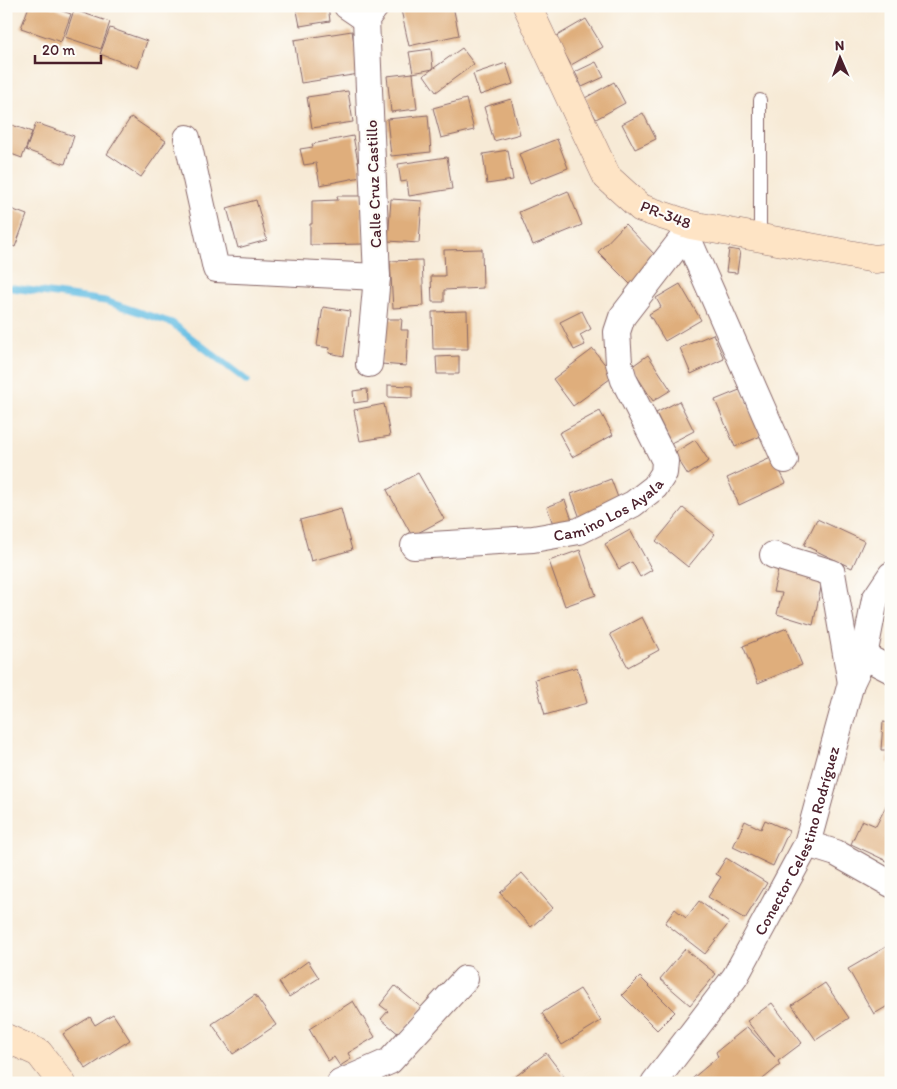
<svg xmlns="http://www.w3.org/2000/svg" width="897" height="1089" font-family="Itim,sans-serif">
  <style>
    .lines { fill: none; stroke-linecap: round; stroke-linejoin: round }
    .stream { stroke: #67bfe4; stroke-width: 7 }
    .building { fill: #dfae7c }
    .lane-casing { stroke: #876667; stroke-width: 14 }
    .street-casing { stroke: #876667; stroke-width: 28 }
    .secondary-casing { stroke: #876667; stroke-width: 29 }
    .lane { stroke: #fff; stroke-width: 12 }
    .street { stroke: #fff; stroke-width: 26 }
    .secondary { stroke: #fee4c5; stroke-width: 28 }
    .labels { text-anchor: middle; stroke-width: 4.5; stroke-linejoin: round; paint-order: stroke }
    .street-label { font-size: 16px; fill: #4a1f2b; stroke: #fdfcf7 }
  </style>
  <rect width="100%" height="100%" fill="#fdfcf7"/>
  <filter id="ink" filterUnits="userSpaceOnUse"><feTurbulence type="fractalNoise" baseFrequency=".02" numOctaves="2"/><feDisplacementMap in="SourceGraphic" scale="10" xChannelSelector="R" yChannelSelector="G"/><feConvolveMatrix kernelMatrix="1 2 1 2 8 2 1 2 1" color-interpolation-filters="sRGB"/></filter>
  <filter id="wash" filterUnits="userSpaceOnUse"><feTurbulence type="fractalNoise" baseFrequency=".0096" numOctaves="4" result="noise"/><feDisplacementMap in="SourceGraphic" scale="20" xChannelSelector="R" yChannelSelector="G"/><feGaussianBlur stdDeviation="1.12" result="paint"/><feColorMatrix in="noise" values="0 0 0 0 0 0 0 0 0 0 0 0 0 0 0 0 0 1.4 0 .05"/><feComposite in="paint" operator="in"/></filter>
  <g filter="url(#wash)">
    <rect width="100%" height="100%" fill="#f7ead6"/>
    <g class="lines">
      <path class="stream" d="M6,287L105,301L172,323L247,381"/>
    </g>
    <g id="blocks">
      <path class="building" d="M29,6H48L71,14L61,42L21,28Z
        M296,6H328L330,21L300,26Z
        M419,6H453L459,35L409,46L401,10Z
        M74,10L110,22L101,49L65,37Z
        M586,19L603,47L571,65L555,37Z
        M110,28L147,41L138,68L100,54Z
        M352,31L359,74L301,83L294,40Z
        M462,48L474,64L436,92L424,75Z
        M431,49L433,69L413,73L409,52Z
        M596,62L604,77L582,87L575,72Z
        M506,63L513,84L480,95L473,74Z
        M413,73L417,109L391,112L387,76Z
        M614,82L625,103L596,119L585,98Z
        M348,91L353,122L312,128L307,97Z
        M466,99L474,130L441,138L433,108Z
        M511,99L520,134L494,141L484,107Z
        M643,113L656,139L635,149L622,124Z
        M428,115L431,152L391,156L387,119Z
        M131,117L166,141L141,177L107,154Z
        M6,123L32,132L22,158L6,152Z
        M36,123L74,136L65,164L26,150Z
        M353,136L361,177L320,185L316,163L304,165L300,149L313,147L312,144Z
        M557,139L568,168L530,183L519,154Z
        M508,150L513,180L487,184L483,154Z
        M447,157L452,189L409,196L407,181L401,182L398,164Z
        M568,191L582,225L533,245L519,212Z
        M337,196H361L363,244L310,245V224H312V201L338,200Z
        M391,199L422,201L419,243L388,241Z
        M256,200L267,240L238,248L227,208Z
        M11,209L27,215L15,247L6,243V217L7,218Z
        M625,224L659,259L632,286L598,252Z
        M482,249L483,288L444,290V302H432L431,276H445L444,250Z
        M729,249L740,251L737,273L726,272Z
        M422,260L424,306L393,308L390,261Z
        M680,284L701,320L665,341L649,314L661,307L656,298Z
        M323,307L350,311L344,356L329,353L330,348L317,346Z
        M467,311L468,349H433L432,312Z
        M582,311L591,329L580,335L585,345L574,350L560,322Z
        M384,319H402L401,330H408L406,366L381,364Z
        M713,334L724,359L691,374L680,348Z
        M593,349L614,376L573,406L553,379Z
        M648,355L671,390L653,401L631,367Z
        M459,356V374H437L436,357Z
        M388,385L412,386V398L388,397Z
        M367,389L368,401L354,403L353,391Z
        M742,389L761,436L735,447L715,400Z
        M679,401L694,431L671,443L656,413Z
        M384,404L390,436L360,441L354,410Z
        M600,411L613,435L572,457L559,433Z
        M695,440L709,461L688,475L674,453Z
        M773,457L786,483L739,505L727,478Z
        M418,473L444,519L412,536L387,490Z
        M611,479L620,503L580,518L571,494Z
        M565,500L572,520L554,527L547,507Z
        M683,508L715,534L688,567L656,541Z
        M341,509L352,550L311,561L300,520Z
        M817,519L864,541L852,568L804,545Z
        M630,530L652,570L640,577L632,562L619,569L605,544Z
        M580,550L596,595L565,606L549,561Z
        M780,562L824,573L813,625L777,614L782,593L773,592Z
        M642,617L659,650L628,667L610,634Z
        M787,628L802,665L758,683L743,646Z
        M577,667L587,703L545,715L535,679Z
        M883,722L891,723V763H888V750H881Z
        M888,802L891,803V863L851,844L862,820L876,826Z
        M765,820L789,831L773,866L733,847L745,821L761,829Z
        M726,858L767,883L745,919L708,897L721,877L716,874Z
        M522,873L553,908L531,927L500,893Z
        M699,901L729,923L705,954L665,923L675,909L686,918Z
        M891,944V1004L874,1014L848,969Z
        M685,949L716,974L690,1005L660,979Z
        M308,961L319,978L289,997L279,982Z
        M640,977L675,1012L657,1030L622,995Z
        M825,983L849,1018L816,1040L792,1005Z
        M395,986L422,1008L400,1035L381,1019L388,1011L380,1005Z
        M580,989L601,1021L562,1045L542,1013Z
        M255,995L276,1025L233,1054L212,1024Z
        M353,1001L375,1037L348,1053L351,1059L340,1066L334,1057L328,1061L309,1029Z
        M772,1003L802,1043L778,1061L780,1065L758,1083H697L693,1078L718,1057L716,1052L747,1027L775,1057L747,1021Z
        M113,1014L130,1040L86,1069L63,1034L90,1017L95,1025Z
        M546,1053L569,1083H507Z"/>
    </g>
  </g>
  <g filter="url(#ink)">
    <use href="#blocks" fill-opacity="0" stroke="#876667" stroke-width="1"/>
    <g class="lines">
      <defs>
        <path id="lane" d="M760,100V238"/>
        <g id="street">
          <path d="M347,6L366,19"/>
          <path d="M187,138L216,269L377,277"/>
          <path d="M686,234L785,460"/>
          <path d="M369,364L377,277L366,19L376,6"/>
          <path id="s1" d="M414,546L533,539L579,531L633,504L655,487L664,473L665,461L624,380L619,363L617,332L622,317L686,234L691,225"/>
          <path d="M773,555L832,573L851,683"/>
          <path d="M864,656L891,670"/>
          <path d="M807,844L836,853L891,884"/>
          <path d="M340,1083L390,1061L465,979"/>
          <path id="s2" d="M654,1083L735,977L807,844L851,683L864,656L875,599L891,575"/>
        </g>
        <path id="secondary" d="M527,6L607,177L641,208L691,225L875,259L891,257
          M6,1038L39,1053L62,1083"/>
      </defs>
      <use href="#lane" class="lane-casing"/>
      <use href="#street" class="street-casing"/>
      <use href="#secondary" class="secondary-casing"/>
      <use href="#lane" class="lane"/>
      <use href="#street" class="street"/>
      <use href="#secondary" class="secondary"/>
    </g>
  </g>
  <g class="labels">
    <g class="street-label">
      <text transform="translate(373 184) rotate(-92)" y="6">Calle Cruz Castillo</text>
      <text transform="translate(666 214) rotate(21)" y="6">PR-348</text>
      <text dy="6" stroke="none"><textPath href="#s1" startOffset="201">Camino Los Ayala</textPath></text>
      <text dy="6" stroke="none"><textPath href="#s2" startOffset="284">Conector Celestino Rodríguez</textPath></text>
    </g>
  </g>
  <rect width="897" height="1089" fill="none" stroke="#fdfcf7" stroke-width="25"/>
  <g transform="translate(840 58) rotate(358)" stroke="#fdfcf7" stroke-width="4" paint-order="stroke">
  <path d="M0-4L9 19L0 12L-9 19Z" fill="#4a1f2b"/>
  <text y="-8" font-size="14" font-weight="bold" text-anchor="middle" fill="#4a1f2b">N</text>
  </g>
  <path d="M35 55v8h66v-8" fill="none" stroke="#4a1f2b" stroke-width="2.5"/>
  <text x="42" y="55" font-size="15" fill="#4a1f2b" stroke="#fdfcf7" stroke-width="4" paint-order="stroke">20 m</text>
</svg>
